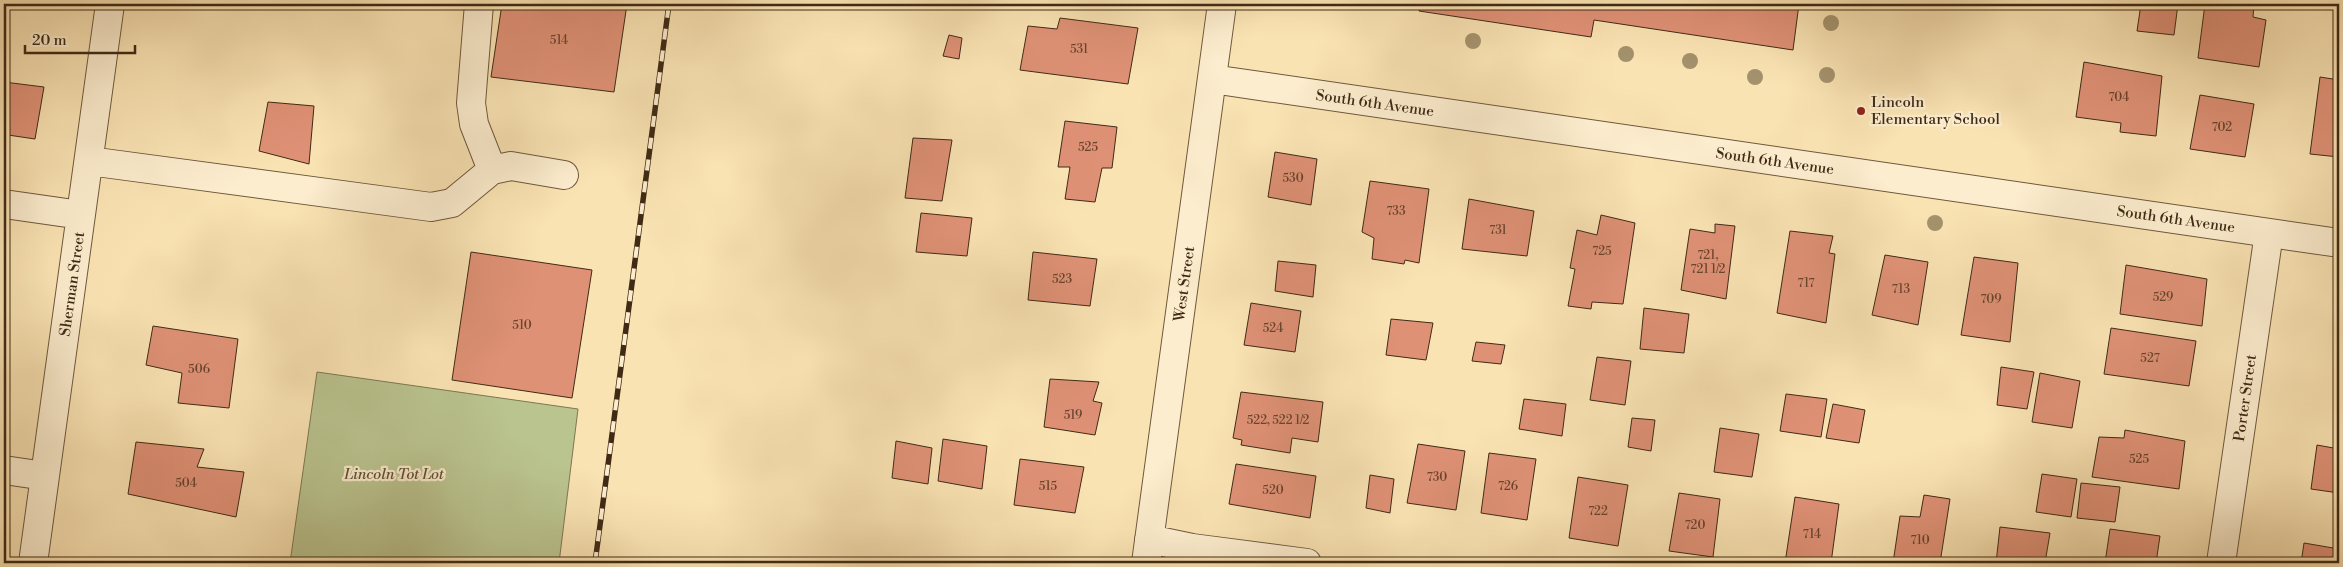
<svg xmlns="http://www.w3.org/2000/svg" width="2343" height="567" font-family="'Libre Bodoni',serif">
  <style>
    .green { fill: #bac48f; stroke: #7d7752 }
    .building { fill: #df9176; stroke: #402a15 }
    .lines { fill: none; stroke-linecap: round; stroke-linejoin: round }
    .minor-casing { stroke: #6e583c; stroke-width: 30 }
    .minor { stroke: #fcedce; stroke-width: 28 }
    .rail-casing { stroke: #402a15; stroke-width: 5.5 }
    .rail { stroke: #fcedce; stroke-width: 4; stroke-dasharray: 11; stroke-linecap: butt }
    .tree { fill: #a4926d }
    .poi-dot { fill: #8f2418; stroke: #fcedce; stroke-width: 2 }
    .labels { text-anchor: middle; stroke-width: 4.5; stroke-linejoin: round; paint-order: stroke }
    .number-label { font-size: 12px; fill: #68442d }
    .poi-label { font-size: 15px; fill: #402a15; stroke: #fcedce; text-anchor: start }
    .street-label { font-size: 15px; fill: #402a15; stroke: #fcedce }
    .park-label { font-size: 15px; font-style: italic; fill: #5e5034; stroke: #fcedce }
  </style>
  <rect width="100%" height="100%" fill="#fae3b3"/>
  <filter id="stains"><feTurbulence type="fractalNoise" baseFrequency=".004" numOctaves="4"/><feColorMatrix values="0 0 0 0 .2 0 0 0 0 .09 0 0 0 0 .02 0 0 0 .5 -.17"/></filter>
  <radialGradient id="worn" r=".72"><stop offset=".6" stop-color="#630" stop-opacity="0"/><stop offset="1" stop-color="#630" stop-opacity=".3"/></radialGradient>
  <path class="green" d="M317,372L578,409L559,563H290Z"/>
  <path class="building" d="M502,4H627L614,92L491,77Z
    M1420,4H1799L1793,50L1594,20L1591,37L1419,11Z
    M2141,4H2178L2174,35L2137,31Z
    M2205,4H2254L2253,17L2266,20L2259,67L2198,58Z
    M1060,18L1138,28L1128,84L1020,70L1028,26L1057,29Z
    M949,35L962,38L959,59L943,56Z
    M2084,62L2162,76L2156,136L2120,132L2121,123L2076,117Z
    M2320,77L2339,80V157L2310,154Z
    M4,82L44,87L35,139L8,135L10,129L4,128Z
    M2200,95L2254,104L2245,157L2190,149Z
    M268,102L314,106L309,164L259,151Z
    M1065,121L1117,127L1112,168H1102L1095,202L1065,199L1070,167H1058Z
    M913,138L952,140L942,201L905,198Z
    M1275,152L1317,159L1311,205L1268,197Z
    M1370,181L1429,189L1419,263L1405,260L1404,264L1372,259L1374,238L1362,232Z
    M1469,199L1534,211L1527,256L1462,249Z
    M921,213L972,218L967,256L916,252Z
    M1601,215L1635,223L1623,304L1592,302L1591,309L1568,306L1575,269L1570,268L1577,230L1597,235Z
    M1715,224L1735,226L1726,299L1681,290L1690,229L1715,233Z
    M1790,231L1833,236L1829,253L1835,254L1826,323L1777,313Z
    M471,252L592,270L572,398L452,380Z
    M1033,252L1097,259L1090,306L1028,300Z
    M1885,255L1928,262L1918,325L1872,315Z
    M1974,257L2018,263L2010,342L1961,335Z
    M1278,261L1316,265L1313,297L1275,291Z
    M2126,265L2207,279L2202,326L2120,314Z
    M1251,303L1301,311L1295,352L1244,345Z
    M1644,308L1689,314L1684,353L1640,349Z
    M1391,319L1433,323L1426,360L1386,355Z
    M153,326L238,339L229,408L178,403L182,373L146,365Z
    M2111,328L2196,341L2189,386L2104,374Z
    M1476,342L1505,345L1501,364L1472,361Z
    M1597,357L1631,361L1625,405L1590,400Z
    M2001,367L2034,372L2027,409L1997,405Z
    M2040,373L2080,381L2072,428L2032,422Z
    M1050,379L1099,382L1093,401L1102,403L1095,435L1044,427Z
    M1241,392L1323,402L1318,442L1292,438L1290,453L1241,445L1242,440L1233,438Z
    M1786,394L1827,399L1821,437L1780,431Z
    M1524,399L1566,404L1562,436L1519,429Z
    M1833,404L1865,410L1859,443L1826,438Z
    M1632,418L1655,420L1651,451L1628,447Z
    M1720,428L1759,434L1752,477L1714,472Z
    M2125,430L2185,441L2179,489L2092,477L2099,437L2124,438Z
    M943,439L987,446L982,489L938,481Z
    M896,441L932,448L928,484L892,478Z
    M136,442L204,449L197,467L244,472L236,517L128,494Z
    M1418,444L1465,451L1456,510L1407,503Z
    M2317,445L2339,449V493L2311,489Z
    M1489,453L1536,459L1527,520L1481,513Z
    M1020,459L1084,467L1075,513L1014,505Z
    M1236,464L1316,476L1310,518L1229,504Z
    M2042,474L2077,479L2071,517L2036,512Z
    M1370,475L1394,479L1390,513L1366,508Z
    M1578,477L1628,485L1618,546L1569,538Z
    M2081,483L2120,487L2115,522L2077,518Z
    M1679,493L1720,499L1713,557L1669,551Z
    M1924,495L1950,499L1940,563H1893L1900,516L1920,517Z
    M1795,497L1839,504L1831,563H1785Z
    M2000,527L2050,533L2045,563H1996Z
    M2110,529L2160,536L2156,563H2105Z
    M2304,543L2339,549V563H2301Z"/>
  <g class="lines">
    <defs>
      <path id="minor" d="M479,4L471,103L474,124L492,170
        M1212,79L2339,243
        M89,161L431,207L452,203L492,170L511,166L564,175
        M4,204L81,215
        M4,470L45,476
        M1149,539L1192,548L1307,563
        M33,563L110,4
        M1146,563L1222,4
        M2221,563L2269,233"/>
    </defs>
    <use href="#minor" class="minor-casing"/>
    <use href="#minor" class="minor"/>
    <defs>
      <path id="rail" d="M595,563L669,4"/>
    </defs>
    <use href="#rail" class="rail-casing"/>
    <use href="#rail" class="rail"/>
  </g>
  <g class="tree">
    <circle cx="1831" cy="23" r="8"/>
    <circle cx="1473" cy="41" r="8"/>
    <circle cx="1626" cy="54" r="8"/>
    <circle cx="1690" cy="61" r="8"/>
    <circle cx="1827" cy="75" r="8"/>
    <circle cx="1755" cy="77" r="8"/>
    <circle cx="1935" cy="223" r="8"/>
  </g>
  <circle class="poi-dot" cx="1861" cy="111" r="5"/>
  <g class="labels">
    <g class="number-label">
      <text x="559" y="44">514</text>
      <text x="1079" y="53">531</text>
      <text x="2119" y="101">704</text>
      <text x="2222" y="131">702</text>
      <text x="1088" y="151">525</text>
      <text x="1293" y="182">530</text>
      <text x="1396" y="215">733</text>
      <text x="1498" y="234">731</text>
      <text x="1602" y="255">725</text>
      <text x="1708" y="259">721,<tspan x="1708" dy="14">721 1/2</tspan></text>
      <text x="1062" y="283">523</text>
      <text x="1806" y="287">717</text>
      <text x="1901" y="293">713</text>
      <text x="2163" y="301">529</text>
      <text x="1991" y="303">709</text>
      <text x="522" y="329">510</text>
      <text x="1273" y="332">524</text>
      <text x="2150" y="362">527</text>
      <text x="199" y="373">506</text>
      <text x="1073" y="419">519</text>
      <text x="1278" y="424">522, 522 1/2</text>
      <text x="2139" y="463">525</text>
      <text x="1437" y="481">730</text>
      <text x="186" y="487">504</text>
      <text x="1048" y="490">515</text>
      <text x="1508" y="490">726</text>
      <text x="1273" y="494">520</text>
      <text x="1598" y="515">722</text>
      <text x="1695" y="529">720</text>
      <text x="1812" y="538">714</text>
      <text x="1920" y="544">710</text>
    </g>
    <g class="poi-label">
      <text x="1871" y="107">Lincoln<tspan x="1871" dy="17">Elementary School</tspan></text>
    </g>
    <g class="street-label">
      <text transform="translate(1375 103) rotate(8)" y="5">South 6th Avenue</text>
      <text transform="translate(1775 161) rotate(8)" y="5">South 6th Avenue</text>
      <text transform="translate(2176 219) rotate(8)" y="5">South 6th Avenue</text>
      <text transform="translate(72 284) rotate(-82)" y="5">Sherman Street</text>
      <text transform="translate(1184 284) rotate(-82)" y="5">West Street</text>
      <text transform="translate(2245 398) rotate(-82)" y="5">Porter Street</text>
    </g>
    <g class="park-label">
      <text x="394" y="479">Lincoln Tot Lot</text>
    </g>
  </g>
  <rect width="2343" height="567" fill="none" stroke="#fae3b3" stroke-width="20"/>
  <rect x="5" y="5" width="2333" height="557" fill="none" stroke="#402a15" stroke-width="2.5"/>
  <rect x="10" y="10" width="2323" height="547" fill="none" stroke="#402a15"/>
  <path d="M25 45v8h110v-8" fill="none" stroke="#402a15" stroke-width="2.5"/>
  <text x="32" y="45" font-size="15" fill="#402a15" stroke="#fcedce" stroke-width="4" paint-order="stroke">20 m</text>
  <rect width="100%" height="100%" filter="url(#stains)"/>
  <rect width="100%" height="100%" fill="url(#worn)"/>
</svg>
